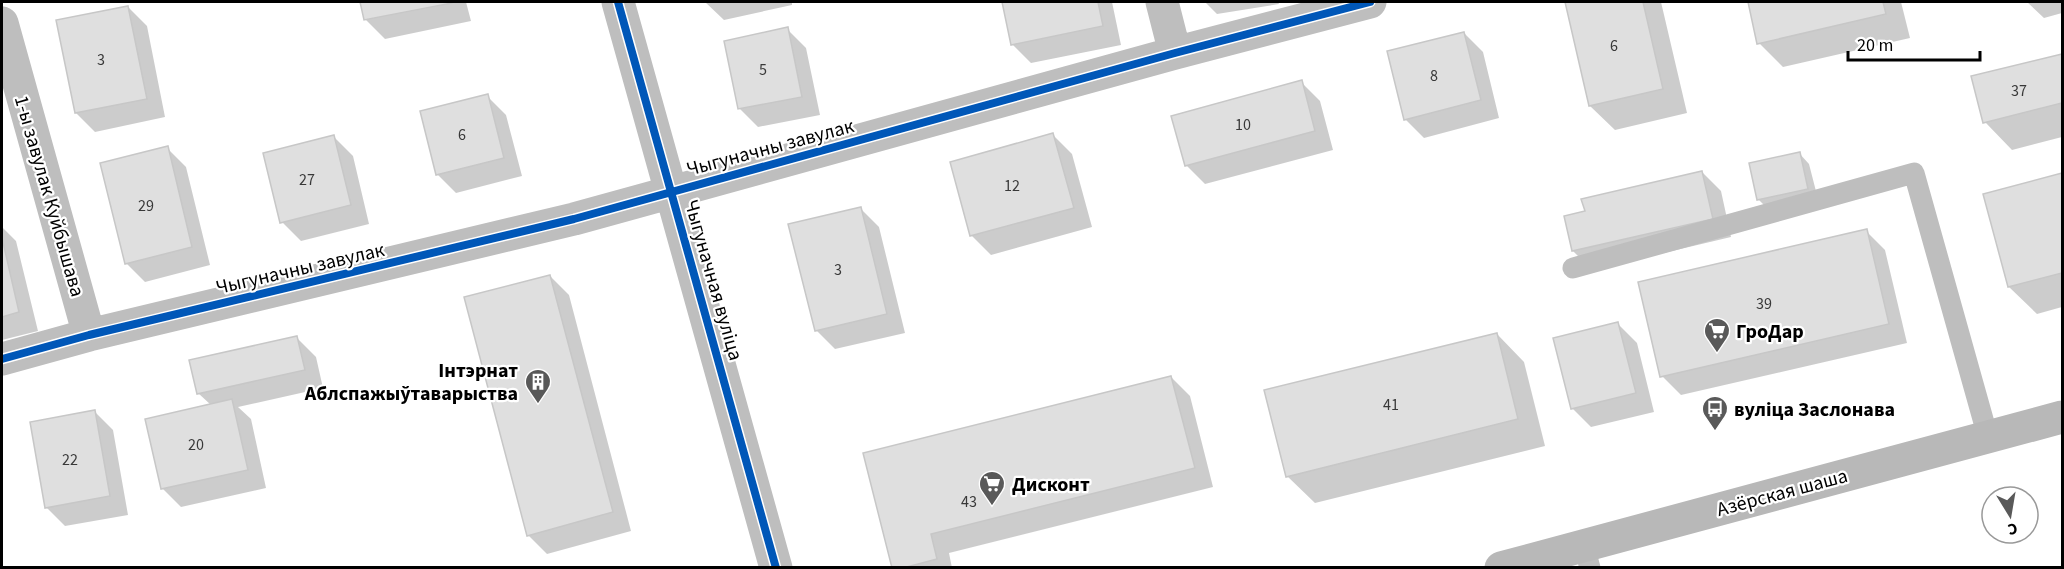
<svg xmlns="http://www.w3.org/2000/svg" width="2064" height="569" font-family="'Source Sans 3',sans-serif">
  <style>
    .shadow { fill: #0003 }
    .building { fill: #dfdfdf; stroke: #c7c7c7; stroke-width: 1.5 }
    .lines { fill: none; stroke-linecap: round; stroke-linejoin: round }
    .service { stroke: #bebebe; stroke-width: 21 }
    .minor { stroke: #bebebe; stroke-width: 33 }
    .secondary { stroke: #b8b8b8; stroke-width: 33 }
    .cycleway-casing { stroke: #fff; stroke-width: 11 }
    .cycleway { stroke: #0057b8; stroke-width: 8 }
    .labels { text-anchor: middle; stroke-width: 4.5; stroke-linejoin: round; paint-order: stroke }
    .number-label { font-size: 16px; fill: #383838 }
    .street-label { font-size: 20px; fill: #000; stroke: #fff }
    .poi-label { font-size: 20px; font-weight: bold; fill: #000; stroke: #fff; text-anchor: start }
  </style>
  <rect width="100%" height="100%" fill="#fff"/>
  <path class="shadow" d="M362,2H466L471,21L385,39L366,20Z
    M705,2H792V5L724,20Z
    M1004,2H1112L1121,45L1031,63L1012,44Z
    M1205,2H1278L1279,4L1217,14Z
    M1566,2H1661L1687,113L1615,130L1590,106Z
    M1749,2H1901L1910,38L1783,67L1759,43Z
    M2027,2H2062V13L2044,18Z
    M128,7L147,26L165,117L95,132L76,113Z
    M787,29L806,48L820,115L758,127L739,108Z
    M1464,33L1483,52L1499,118L1424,138L1405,119Z
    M2062,55V137L2012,150L1985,122L1973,77Z
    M1301,82L1320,101L1333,150L1205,184L1186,165Z
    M487,96L506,115L522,176L456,193L437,174Z
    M1053,135L1072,154L1092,227L991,255L972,236L952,163Z
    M334,137L353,156L369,224L301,241L282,222Z
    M167,148L186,167L210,265L145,282L126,263Z
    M1799,153L1809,164L1818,199L1769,210L1759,200L1751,164Z
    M1702,172L1721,191L1731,237L1592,270L1573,251L1566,217L1586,213Z
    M2062,174V307L2037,314L2009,287L1985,195Z
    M860,208L879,227L905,333L835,349L816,330Z
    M2,227L16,241L38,331L2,340Z
    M1866,231L1885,250L1907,343L1681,395L1662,376Z
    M550,276L569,295L631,531L547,554L528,535Z
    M1618,324L1637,343L1654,412L1591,427L1572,408Z
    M1497,334L1524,362L1545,446L1315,503L1287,476Z
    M297,338L316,357L323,388L238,407L251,419L266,488L181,507L162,488L211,405L198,393Z
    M1171,377L1190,396L1213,487L949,553L952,568H894L865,454Z
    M94,411L113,430L128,515L65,526L46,507Z"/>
  <path class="building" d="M360,2H452V3L364,20Z
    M1002,2H1098L1103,26L1011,45Z
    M1565,2H1643L1663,89L1589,106Z
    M1748,2H1883L1886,14L1757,44Z
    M128,6L147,99L75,113L56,20Z
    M788,27L802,97L738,109L724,41Z
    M1464,32L1481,100L1404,120L1387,51Z
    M2062,54V103L1983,123L1971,76Z
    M1302,80L1315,131L1185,166L1171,116Z
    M488,94L504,158L436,175L420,111Z
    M1053,133L1074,208L970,236L950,162Z
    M334,135L351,205L280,223L263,153Z
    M168,146L192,247L125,264L100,163Z
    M1800,152L1808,189L1757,200L1749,163Z
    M1702,171L1713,219L1572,251L1564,216L1585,211L1581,199Z
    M2062,173V273L2008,287L1983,194Z
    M861,207L887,314L815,331L788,224Z
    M1867,229L1889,324L1660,377L1638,282Z
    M2,238L19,312L2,317Z
    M550,275L613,512L527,536L464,297Z
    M1618,322L1636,393L1571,409L1553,338Z
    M1497,333L1518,419L1286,477L1264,390Z
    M297,336L305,370L197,394L189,360Z
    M1171,376L1195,468L931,534L937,559L903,568H892L863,453Z
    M232,399L248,470L161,489L145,419Z
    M95,410L110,496L45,508L30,422Z"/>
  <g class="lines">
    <path class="service" d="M1573,268L1914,173L1988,437
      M1584,546L1590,568"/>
    <path class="minor" d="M618,2L776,568
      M1162,2L1175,53
      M2,23L89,335
      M2,359L89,335L574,219L1175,53L1370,2"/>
    <path class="secondary" d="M1501,568L2062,417"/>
    <defs>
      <path id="cycleway" d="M618,2L776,568
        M2,359L89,335L574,219L1175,53L1370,2"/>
    </defs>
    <use href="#cycleway" class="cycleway-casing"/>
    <use href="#cycleway" class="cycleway"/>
  </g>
  <defs>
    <symbol id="supermarket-pin" viewBox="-11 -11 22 30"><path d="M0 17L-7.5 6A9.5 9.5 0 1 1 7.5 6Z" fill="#595959" stroke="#fff"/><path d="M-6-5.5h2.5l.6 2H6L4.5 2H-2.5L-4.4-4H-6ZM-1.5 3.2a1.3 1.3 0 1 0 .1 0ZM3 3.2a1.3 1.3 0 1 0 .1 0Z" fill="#fff"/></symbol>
    <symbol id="building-pin" viewBox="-11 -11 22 30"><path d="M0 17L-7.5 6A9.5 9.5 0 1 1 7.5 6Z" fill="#595959" stroke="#fff"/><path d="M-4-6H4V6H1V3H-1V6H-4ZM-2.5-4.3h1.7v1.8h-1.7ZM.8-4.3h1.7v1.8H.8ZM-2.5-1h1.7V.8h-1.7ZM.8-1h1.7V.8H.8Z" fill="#fff"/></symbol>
    <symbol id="bus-pin" viewBox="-11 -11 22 30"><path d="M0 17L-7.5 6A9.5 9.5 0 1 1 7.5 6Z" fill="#595959" stroke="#fff"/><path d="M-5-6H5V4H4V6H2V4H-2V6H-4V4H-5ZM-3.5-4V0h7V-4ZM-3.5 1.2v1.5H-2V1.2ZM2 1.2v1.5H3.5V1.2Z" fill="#fff"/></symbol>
  </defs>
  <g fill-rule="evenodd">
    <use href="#supermarket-pin" x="1702" y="316" width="30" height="40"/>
    <use href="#building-pin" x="523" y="367" width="30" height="40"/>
    <use href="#bus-pin" x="1700" y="394" width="30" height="40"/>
    <use href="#supermarket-pin" x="977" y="469" width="30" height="40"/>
  </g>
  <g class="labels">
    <g class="number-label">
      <text x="1614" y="51">6</text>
      <text x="101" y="65">3</text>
      <text x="763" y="75">5</text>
      <text x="1434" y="81">8</text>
      <text x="2019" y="96">37</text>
      <text x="1243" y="130">10</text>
      <text x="462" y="140">6</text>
      <text x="307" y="185">27</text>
      <text x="1012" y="191">12</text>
      <text x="146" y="211">29</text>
      <text x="838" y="275">3</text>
      <text x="1764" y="309">39</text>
      <text x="1391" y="410">41</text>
      <text x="196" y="450">20</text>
      <text x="70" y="465">22</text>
      <text x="969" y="507">43</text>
    </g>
    <g class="street-label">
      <text transform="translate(770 147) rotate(-15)" y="7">Чыгуначны завулак</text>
      <text transform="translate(50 196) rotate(74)" y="7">1-ы завулак Куйбышава</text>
      <text transform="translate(300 268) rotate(-13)" y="7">Чыгуначны завулак</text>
      <text transform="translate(714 280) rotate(74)" y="7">Чыгуначная вуліца</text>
      <text transform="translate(1782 492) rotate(-15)" y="7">Азёрская шаша</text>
    </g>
    <g class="poi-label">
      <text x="1736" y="338">ГроДар</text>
      <text x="518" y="377" text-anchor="end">Інтэрнат<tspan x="518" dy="23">Аблспажыўтаварыства</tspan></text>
      <text x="1734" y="416">вуліца Заслонава</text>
      <text x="1012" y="491">Дисконт</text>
    </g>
  </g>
  <rect width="2064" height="569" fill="none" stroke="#000000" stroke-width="6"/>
  <g transform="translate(2010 515) rotate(169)"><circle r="28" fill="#ffffff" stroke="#999999" stroke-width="1.5"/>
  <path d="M0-4.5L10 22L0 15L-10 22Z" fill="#595959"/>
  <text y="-9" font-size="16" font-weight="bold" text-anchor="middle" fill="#000000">С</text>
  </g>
  <path d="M1848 51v9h132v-9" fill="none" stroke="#000000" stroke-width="3"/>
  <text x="1857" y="51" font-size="18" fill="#000000" stroke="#ffffff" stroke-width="4.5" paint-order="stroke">20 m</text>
</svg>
